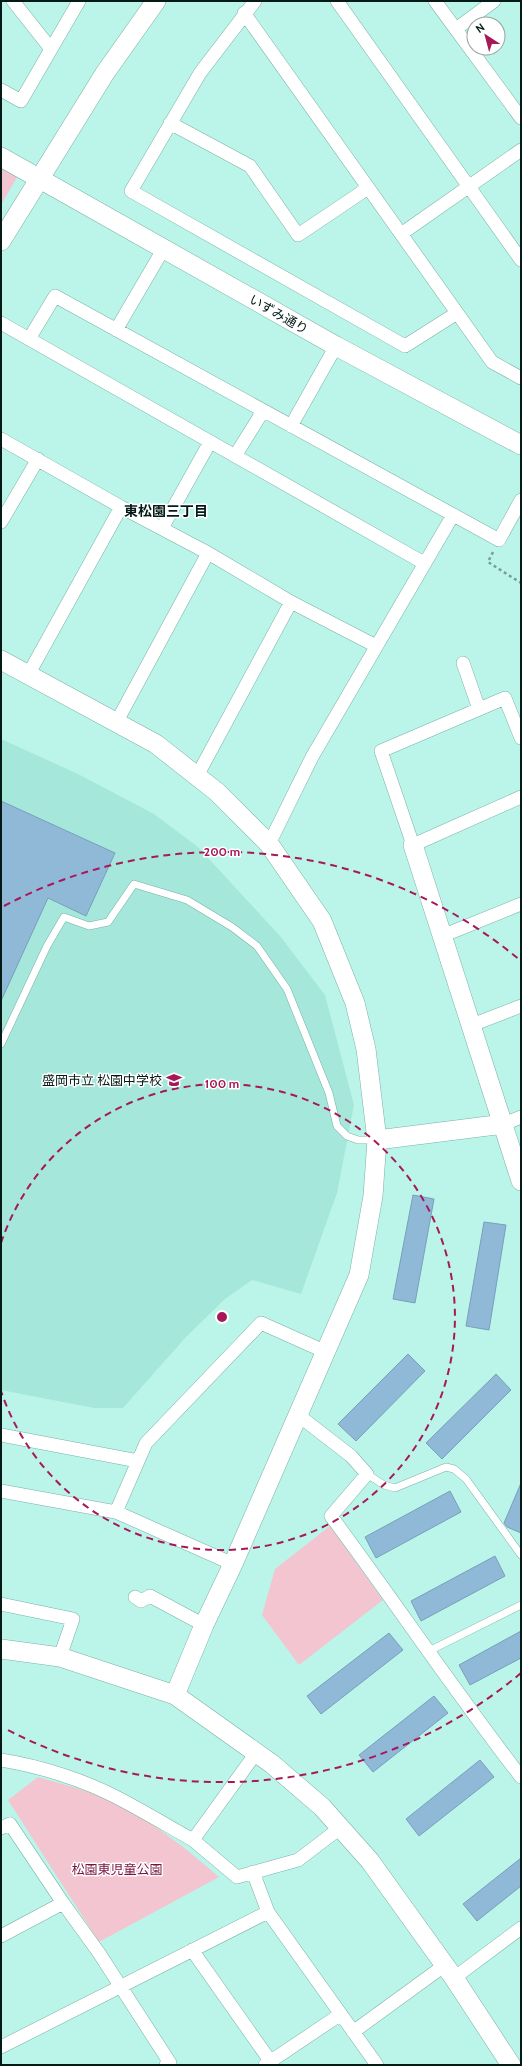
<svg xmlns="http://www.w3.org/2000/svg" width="522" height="2066" font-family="Cabin,'Noto Sans JP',sans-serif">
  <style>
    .built { fill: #a5e7da }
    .green { fill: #f2c5d1 }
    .building { fill: #90b9d7; stroke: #779fbc }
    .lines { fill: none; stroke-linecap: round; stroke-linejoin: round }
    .lane-casing { stroke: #79b1a6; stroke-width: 8 }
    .street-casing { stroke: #79b1a6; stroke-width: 14 }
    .secondary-casing { stroke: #79b1a6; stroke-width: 20 }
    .path { stroke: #74a097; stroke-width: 2.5; stroke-dasharray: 3 3; stroke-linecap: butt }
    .lane { stroke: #fff; stroke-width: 7 }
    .street { stroke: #fff; stroke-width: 13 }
    .secondary { stroke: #fff; stroke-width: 19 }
    .ring { fill: none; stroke: #a71859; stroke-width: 2; stroke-dasharray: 7 5 }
    .labels { text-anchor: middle; stroke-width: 3; stroke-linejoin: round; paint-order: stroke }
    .street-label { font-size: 13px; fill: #031a16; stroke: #fff }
    .poi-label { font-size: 13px; fill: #031a16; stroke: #fff; text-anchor: end }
    .park-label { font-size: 13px; fill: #78133f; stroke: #fff }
    .neighbourhood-label { font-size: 14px; font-weight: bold; fill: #031a16; stroke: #fff }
    .centre { fill: #a71859; stroke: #fff; stroke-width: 2 }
    .ring-label { font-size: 12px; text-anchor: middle; font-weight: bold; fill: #a71859; stroke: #fff; stroke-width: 3; stroke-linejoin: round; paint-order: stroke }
  </style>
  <rect width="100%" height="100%" fill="#bbf5e9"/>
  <path class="built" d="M1,739L78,774L154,814L198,847L280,936L325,995L354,1105L337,1193L301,1294L252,1280L225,1299L186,1337L123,1408H94L1,1390Z"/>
  <path class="green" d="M1,160L21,170L1,205Z
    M330,1526L383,1600L299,1665L262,1615L275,1569Z
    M38,1777C58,1783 79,1788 99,1796C141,1812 186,1848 219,1877L99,1942L8,1800Z"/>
  <path class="building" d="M1,801L115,853L86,916L48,898L1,1001Z
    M413,1195L434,1199L415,1303L393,1299Z
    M484,1222L506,1225L489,1330L466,1326Z
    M408,1354L425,1371L356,1441L338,1424Z
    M496,1374L511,1390L442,1459L426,1443Z
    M521,1483V1533L507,1527L504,1523Z
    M450,1491L461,1512L376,1558L365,1537Z
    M495,1556L505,1576L421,1621L411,1601Z
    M521,1631V1658L470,1685L459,1665Z
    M389,1633L403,1650L321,1714L307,1696Z
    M434,1696L448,1713L373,1772L359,1755Z
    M480,1760L494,1777L419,1836L406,1819Z
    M521,1858V1886L477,1921L463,1904Z"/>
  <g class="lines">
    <defs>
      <path id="lane" d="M1,1044L47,946L64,917L89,926L108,922L134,884L187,900L232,927L257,946L287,989L329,1093L337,1126L347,1136L358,1140H376
        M367,1474L384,1485L395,1488L446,1467L454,1469L466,1479L521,1555
        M429,1651L521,1605"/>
      <path id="street" d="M13,1L51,49
        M255,1L200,73L131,191L405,346L457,313
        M337,1L521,260
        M435,1L521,118
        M244,13L492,362L521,378
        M456,29L494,1
        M1,90L21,101L79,1
        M170,123L250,166L298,235L368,188
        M401,234L521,150
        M1,323L424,563
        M116,330L164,248
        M29,339L55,296L499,540L521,500
        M291,426L336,346
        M1,439L121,507L208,553L291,602L376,646
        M235,456L263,411
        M1,522L38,459
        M162,528L210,442
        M463,663L479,709
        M28,675L121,507
        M116,723L208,553
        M521,738L505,698L381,751L413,845L521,797
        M197,776L291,602
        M269,844L312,757L453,515
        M442,936L521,904
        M472,1025L521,1006
        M504,1124L521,1117
        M298,1415L351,1456L367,1474L331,1516C395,1602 455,1692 521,1777
        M1,1435L138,1461
        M1,1491L116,1512L233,1564
        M116,1512L146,1443L261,1323L326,1352
        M135,1597L141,1601L150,1596L204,1625
        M1,1604L73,1619L60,1657
        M1,1760C39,1766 84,1780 118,1798C143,1811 168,1826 193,1840L256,1753
        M1,1828L10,1824L63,1903L1,1936
        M193,1840L237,1877L298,1860L340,1828
        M253,1872L268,1912
        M63,1903L99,1953L170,2063L166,2065
        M192,1950L273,2065
        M454,1978L521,1928
        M353,2032L445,1965
        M1,2047L268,1912L377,2065
        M265,2065L341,2014"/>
      <path id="secondary" d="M1,157L336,346L521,445
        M1,241L105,73L156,1
        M1,660L156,744L217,792L269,844L322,921L355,1003L366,1049L377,1140L373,1196L359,1275L233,1564L204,1625L175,1695
        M413,845L521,1181
        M377,1140L504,1124
        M1,1649L60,1657L175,1695L272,1764L322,1807L370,1861L454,1978L511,2065"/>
    </defs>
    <use href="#lane" class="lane-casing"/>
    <use href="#street" class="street-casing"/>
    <use href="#secondary" class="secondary-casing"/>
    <path class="path" d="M493,552L488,562L521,583"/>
    <use href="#lane" class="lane"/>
    <use href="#street" class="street"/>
    <use href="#secondary" class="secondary"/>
  </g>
  <g class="ring">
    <path d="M1 1243A233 233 0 1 1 1 1391"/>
    <path d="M521 1673A465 465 0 0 1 4 1728M4 906A465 465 0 0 1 521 961"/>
  </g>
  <defs>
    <symbol id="school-bare" viewBox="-9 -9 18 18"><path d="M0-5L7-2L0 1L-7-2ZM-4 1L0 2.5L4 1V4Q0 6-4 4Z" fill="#a71859" stroke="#fff" stroke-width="2.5" paint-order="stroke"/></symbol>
  </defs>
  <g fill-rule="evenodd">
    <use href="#school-bare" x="163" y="1069" width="22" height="22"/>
  </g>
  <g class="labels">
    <g class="street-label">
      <text transform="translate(279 314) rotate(30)" y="5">いずみ通り</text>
    </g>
    <g class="poi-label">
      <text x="162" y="1085">盛岡市立 松園中学校</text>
    </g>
    <g class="park-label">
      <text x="117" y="1874">松園東児童公園</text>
    </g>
    <g class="neighbourhood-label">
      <text x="166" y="516">東松園三丁目</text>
    </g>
  </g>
  <circle cx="222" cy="1317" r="6" class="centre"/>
  <g class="ring-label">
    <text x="222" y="856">200 m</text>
    <text x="222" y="1088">100 m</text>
  </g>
  <rect width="522" height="2066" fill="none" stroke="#031a16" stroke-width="4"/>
  <g transform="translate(486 36) rotate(324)"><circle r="19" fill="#ffffff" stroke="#9aa3a2"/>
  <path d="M0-3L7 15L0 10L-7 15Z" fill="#a71859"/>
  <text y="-6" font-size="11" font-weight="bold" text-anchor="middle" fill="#031a16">N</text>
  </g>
</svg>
